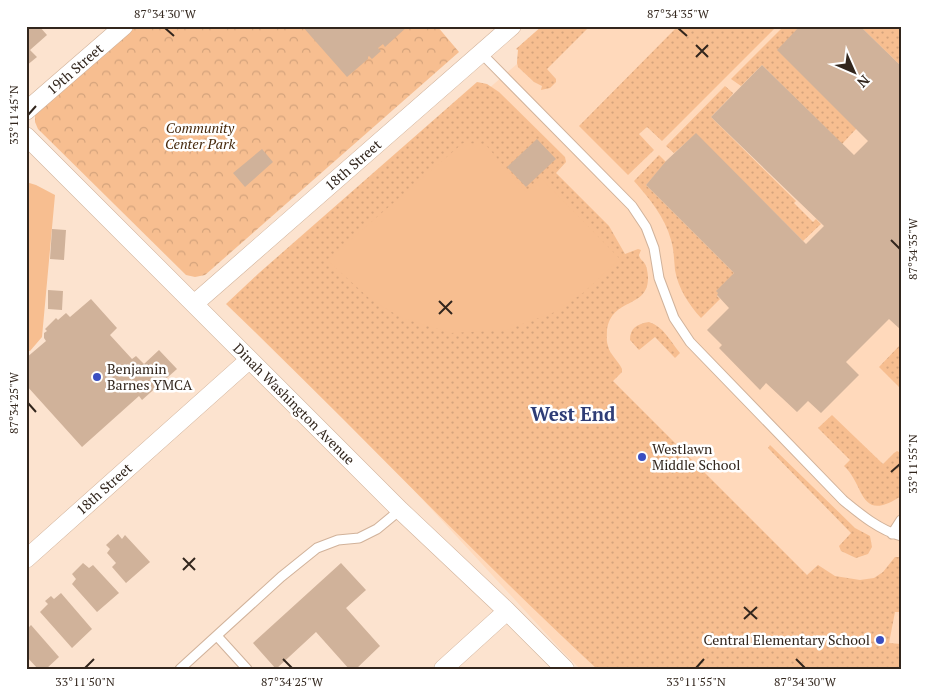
<svg xmlns="http://www.w3.org/2000/svg" width="927" height="695" font-family="'PT Serif',serif">
  <style>
    .built { fill: #ffd9bb }
    .grass { fill: url(#grass-dots) }
    .park { fill: url(#park-crowns) }
    .garden { fill: #f7be90 }
    .building { fill: #d0b29a }
    .lines { fill: none; stroke-linecap: round; stroke-linejoin: round }
    .service-casing { stroke: #d1b29a; stroke-width: 11 }
    .minor-casing { stroke: #d1b29a; stroke-width: 19 }
    .service { stroke: #fff; stroke-width: 9 }
    .minor { stroke: #fff; stroke-width: 18 }
    .ticks { fill: none; stroke: #32261d; stroke-width: 2 }
    .poi-dot { fill: #3a4ec1; stroke: #fff; stroke-width: 2 }
    .labels { text-anchor: middle; stroke-width: 5; stroke-linejoin: round; paint-order: stroke }
    .street-label { font-size: 14px; fill: #32261d; stroke: #fff }
    .park-label { font-size: 14px; font-style: italic; fill: #47290c; stroke: #fff }
    .poi-label { font-size: 14px; fill: #32261d; stroke: #fff; text-anchor: start }
    .district-label { font-size: 19px; font-weight: bold; fill: #2e3d76; stroke: #fff }
    .neatline { fill: none; stroke: #32261d; stroke-width: 2 }
    .ticks-label { font-size: 12px; text-anchor: middle; fill: #32261d }
  </style>
  <defs>
    <pattern id="grass-dots" width="8" height="8" patternUnits="userSpaceOnUse" patternTransform="scale(1.25)"><rect width="8" height="8" fill="#f7be90"/><path d="M2 2h.1M6 6h.1" fill="none" stroke="#d4a37c" stroke-width="1.8" stroke-linecap="round"/></pattern>
    <pattern id="park-crowns" width="20" height="18" patternUnits="userSpaceOnUse" patternTransform="scale(1.25)"><rect width="20" height="18" fill="#f7be90"/><path d="M2 6a3 3 0 1 1 6 0M12 15a3 3 0 1 1 6 0" fill="none" stroke="#d4a37c"/></pattern>
  </defs>
  <rect width="100%" height="100%" fill="#fce3cf"/>
  <path class="built" d="M542,26H901V669H580L562,651L242,303L517,64L518,50L516,49Z"/>
  <path class="grass" d="M542,26H590L547,69L556,79V82L550,88L541,90L542,86L534,82L518,67L517,63L518,50L516,49Z
    M678,26H777L662,141L647,127L639,134L654,150L628,175L579,126Z
    M784,26H796L798,28L857,128L842,144L762,65L741,86L731,79Z
    M860,26H899L901,28V66Z
    M477,82L487,84L499,92L565,157L566,162L556,173L609,226L625,254L638,249L641,250L639,255C640,260 643,260 645,264C647,267 648,275 648,279C647,309 612,297 607,330C607,336 606,340 608,346C610,355 618,360 622,369V372L613,381L807,575L818,565L835,576L860,580L874,578L883,572L895,557H901V612H895L889,643L901,644V669H597C470,551 351,424 226,304L259,273Z
    M725,86L733,93L732,95L711,117L796,201L794,203L813,222L816,219L821,224L803,241L696,134L674,153L666,146Z
    M659,155L666,162L646,185L734,273L717,296L720,299L701,318C689,305 678,288 675,270C674,260 674,250 671,240C665,217 649,198 634,181Z
    M649,322C664,327 670,341 680,353L675,358L655,337L639,350L630,340C630,328 637,324 649,322Z
    M900,345L901,346V389L879,367Z
    M832,415L883,464L894,453L897,451L901,453V496C859,524 865,485 844,466L850,460L818,428Z
    M770,445L855,528L870,536L872,547L868,554L856,558L841,551L839,546L851,533L768,448Z"/>
  <path class="park" d="M135,26H437L459,52L205,275L195,277L186,275L38,129L35,122V114Z"/>
  <path class="garden" d="M463,143L485,144L526,192L541,178L620,259L583,293L555,312L506,330L451,333L402,318L370,299L327,260Z
    M26,182L36,185L55,195L42,337L30,351H26Z"/>
  <path class="building" d="M26,26H39L47,35L30,50L37,57L26,66Z
    M302,26H408L385,47L383,44L378,48L381,51L372,59L369,56L368,57V59L347,77Z
    M800,26H860L901,66V330L889,319L846,362L859,375L821,413L808,401L797,412L766,383L760,390L719,348L722,345L707,330L729,308L717,295L718,293L716,291L734,273L646,185L666,161L696,133L806,244L824,226L711,117L762,65L854,155L868,141L777,50Z
    M537,139L556,159L526,187L507,167Z
    M262,149L273,162L245,187L233,173Z
    M52,229L66,230L64,260L50,259Z
    M48,290L63,291L62,310L48,309Z
    M91,299L117,328L110,335L132,359L136,356L144,364L159,350L177,369L142,400L139,396L82,447L26,385V358L46,341L44,338V333L47,331L45,329L56,318L58,320L66,313L70,317Z
    M118,534L122,539L125,535L150,562L126,583L112,567L116,563L107,553L110,549L106,545Z
    M83,563L89,568L93,565L119,593L97,612L72,584L76,579L72,574Z
    M341,563L366,590L346,608L380,646L356,669H349L316,632L276,669L253,643Z
    M61,593L92,629L72,648L40,612L48,604L45,601L51,596L54,599Z
    M31,625L59,657L46,669H38L26,656V630Z"/>
  <g class="lines">
    <defs>
      <path id="service" d="M481,53L632,206L646,227L654,248L659,278L674,318L690,342L843,500C860,514 879,530 901,536
        M892,534L901,520
        M217,636L247,669
        M180,669L281,577L317,548L338,540L359,538L377,529L400,510"/>
      <path id="minor" d="M26,111L124,26
        M26,136L400,510L507,611L565,669
        M194,304L512,26
        M26,559L249,360
        M443,669L507,611"/>
    </defs>
    <use href="#service" class="service-casing"/>
    <use href="#minor" class="minor-casing"/>
    <use href="#service" class="service"/>
    <use href="#minor" class="minor"/>
  </g>
  <path class="ticks" d="M165,28L174,36M678,28L687,36M696,45L708,57M696,57L708,45M28,115L36,106M891,240L900,249M439,301L452,314M439,314L452,301M28,403L36,412M891,472L900,464M183,558L195,570M183,570L195,558M744,607L757,619M744,619L757,607M283,659L292,668M796,659L805,668M85,668L94,659M696,668L704,659"/>
  <g class="poi-dot">
    <circle cx="97" cy="377" r="5"/>
    <circle cx="642" cy="457" r="5"/>
    <circle cx="880" cy="640" r="5"/>
  </g>
  <g class="labels">
    <g class="street-label">
      <text transform="translate(75 69) rotate(-41)" y="5">19th Street</text>
      <text transform="translate(353 165) rotate(-41)" y="5">18th Street</text>
      <text transform="translate(294 404) rotate(45)" y="5">Dinah Washington Avenue</text>
      <text transform="translate(104 489) rotate(-42)" y="5">18th Street</text>
    </g>
    <g class="park-label">
      <text x="200" y="133">Community<tspan x="200" dy="16">Center Park</tspan></text>
    </g>
    <g class="poi-label">
      <text x="107" y="374">Benjamin<tspan x="107" dy="16">Barnes YMCA</tspan></text>
      <text x="652" y="454">Westlawn<tspan x="652" dy="16">Middle School</tspan></text>
      <text x="870" y="645" text-anchor="end">Central Elementary School</text>
    </g>
    <g class="district-label">
      <text x="573" y="421">West End</text>
    </g>
  </g>
  <rect width="927" height="695" fill="none" stroke="#ffffff" stroke-width="55"/>
  <g transform="translate(854 72) rotate(135)" stroke="#ffffff" stroke-width="4" paint-order="stroke">
  <path d="M0-4L9 19L0 12L-9 19Z" fill="#32261d"/>
  <text y="-8" font-size="14" font-weight="bold" text-anchor="middle" fill="#32261d">N</text>
  </g>
  <rect x="28" y="28" width="872" height="640" class="neatline"/>
  <g class="ticks-label">
    <text x="165" y="18">87°34'30"W</text>
    <text x="678" y="18">87°34'35"W</text>
    <text transform="translate(14 115) rotate(-90)" y="4">33°11'45"N</text>
    <text transform="translate(913 249) rotate(-90)" y="4">87°34'35"W</text>
    <text transform="translate(14 403) rotate(-90)" y="4">87°34'25"W</text>
    <text transform="translate(913 464) rotate(-90)" y="4">33°11'55"N</text>
    <text x="85" y="686">33°11'50"N</text>
    <text x="292" y="686">87°34'25"W</text>
    <text x="696" y="686">33°11'55"N</text>
    <text x="805" y="686">87°34'30"W</text>
  </g>
</svg>
